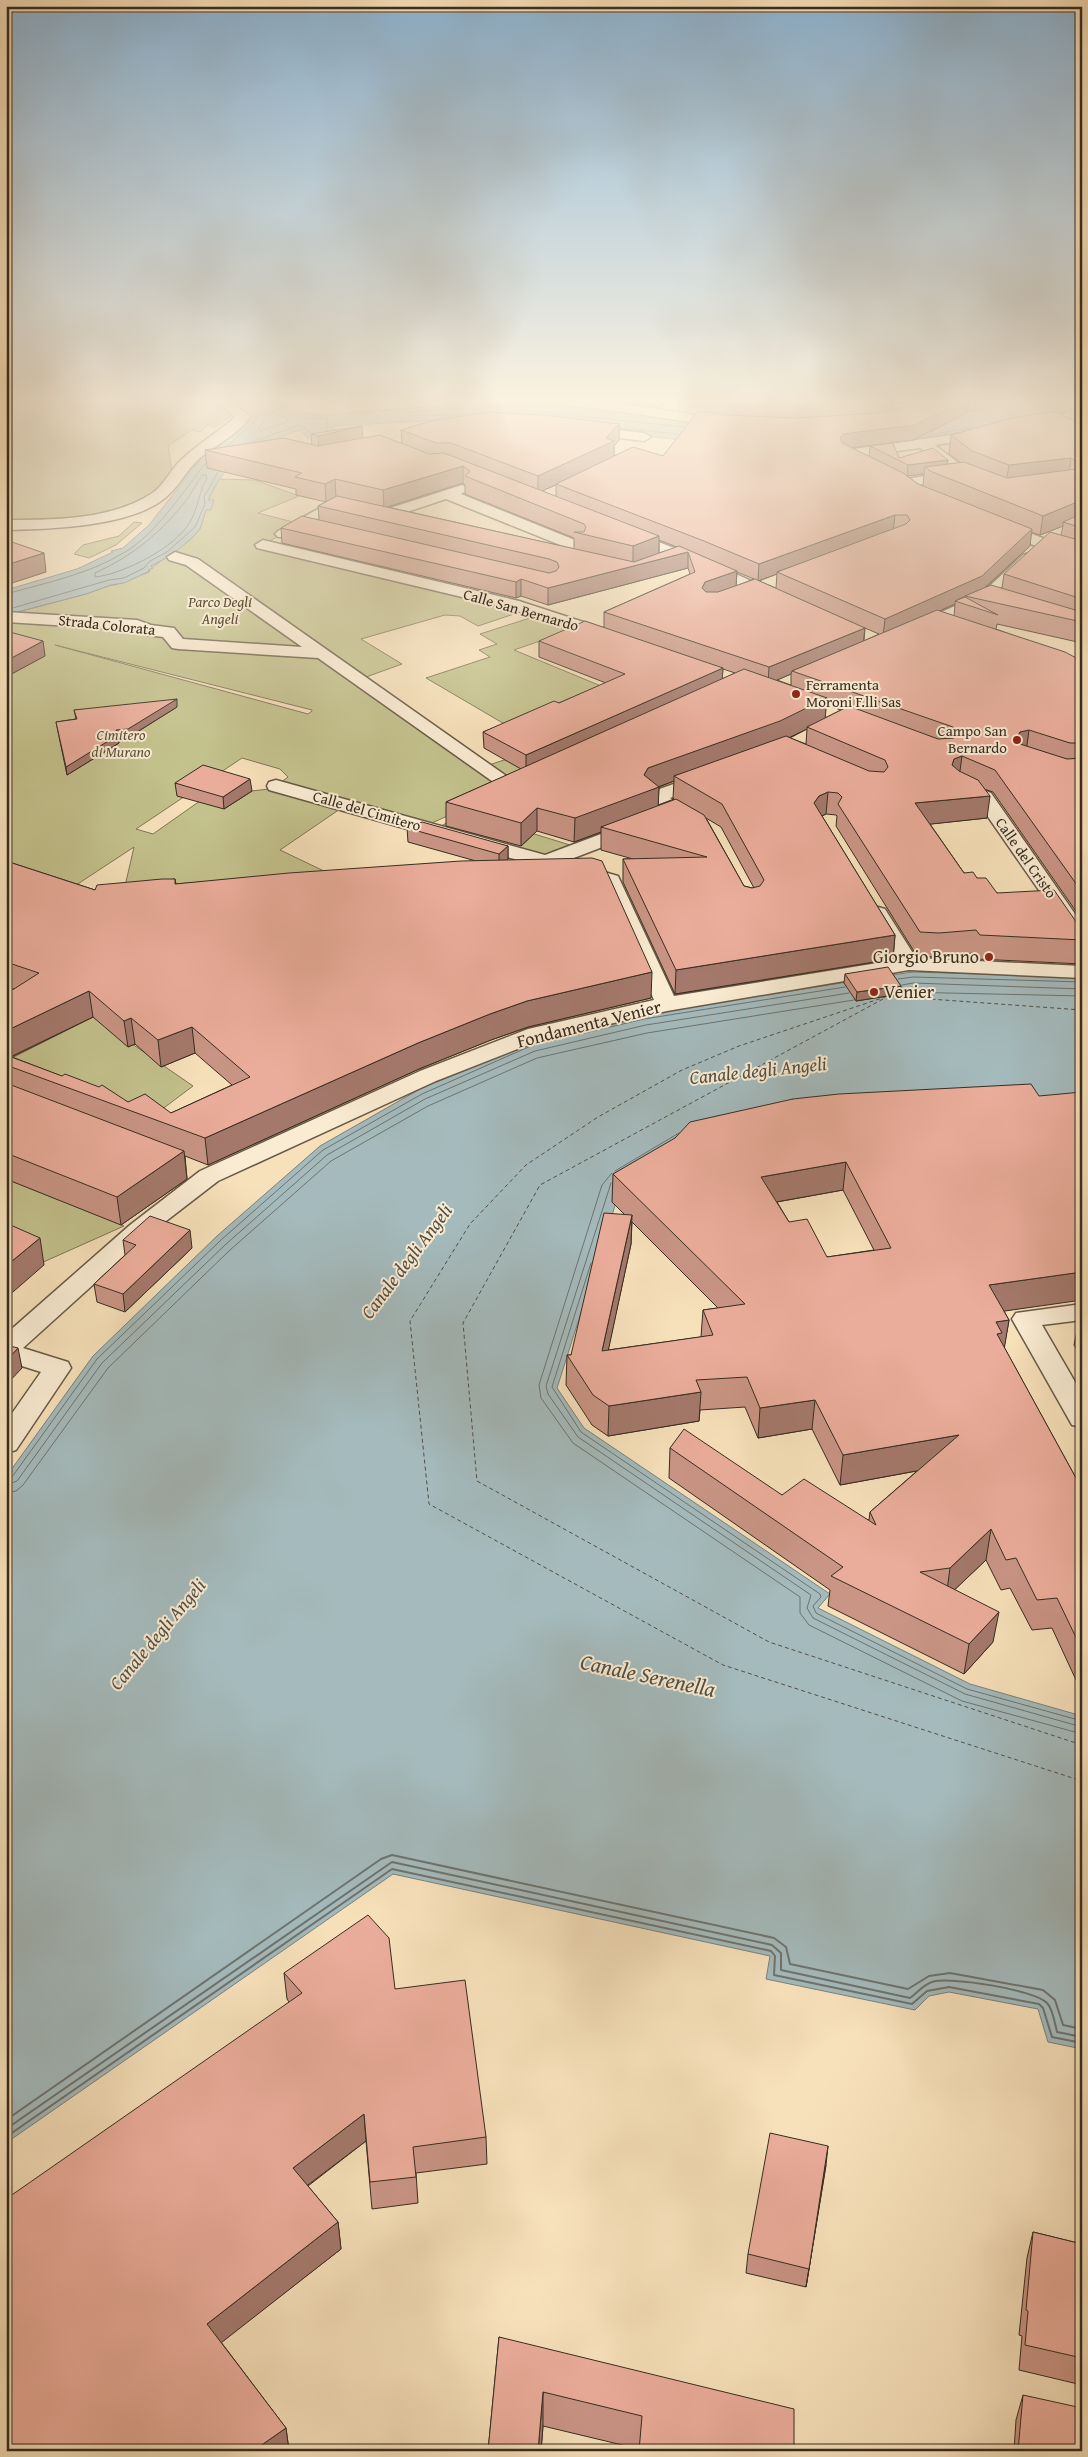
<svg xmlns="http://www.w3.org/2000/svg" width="1088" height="2457" font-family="'Gentium Book Plus',serif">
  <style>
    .green { fill: #c3c18c; stroke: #7d7656; fill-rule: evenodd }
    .water { fill: #a4babc; stroke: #78817e }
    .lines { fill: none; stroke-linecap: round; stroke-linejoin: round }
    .shore-far1 { stroke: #6e736e; stroke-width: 1 }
    .shore { stroke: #6e736e; stroke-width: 2 }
    .ferry { stroke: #525047; stroke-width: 1; stroke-dasharray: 4 3; stroke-linecap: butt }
    .street-casing { stroke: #675947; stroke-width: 3 }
    .street { fill: #faecd3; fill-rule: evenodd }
    .wall { fill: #ca9585; stroke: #372c20; fill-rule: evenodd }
    .shaded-wall { fill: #a4796c; stroke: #372c20 }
    .building { fill: #ebad9b; stroke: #372c20; fill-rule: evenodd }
    .poi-dot { fill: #8f2418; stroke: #faecd3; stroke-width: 2 }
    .labels { text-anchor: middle; stroke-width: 4; stroke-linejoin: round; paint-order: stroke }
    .far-park-label { font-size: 15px; font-style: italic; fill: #5a513b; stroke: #faecd3 }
    .far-street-label { font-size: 15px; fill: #372c20; stroke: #faecd3 }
    .far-poi-label { font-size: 15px; fill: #372c20; stroke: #faecd3; text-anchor: start }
    .poi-label { font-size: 18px; fill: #372c20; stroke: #faecd3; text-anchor: end }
    .street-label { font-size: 18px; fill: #372c20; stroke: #faecd3 }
    .water-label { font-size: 19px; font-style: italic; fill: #525047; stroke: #faecd3 }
    .near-water-label { font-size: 22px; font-style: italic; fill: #525047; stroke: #faecd3 }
  </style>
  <rect width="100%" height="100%" fill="#f7e1bb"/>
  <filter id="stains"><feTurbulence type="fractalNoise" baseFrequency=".004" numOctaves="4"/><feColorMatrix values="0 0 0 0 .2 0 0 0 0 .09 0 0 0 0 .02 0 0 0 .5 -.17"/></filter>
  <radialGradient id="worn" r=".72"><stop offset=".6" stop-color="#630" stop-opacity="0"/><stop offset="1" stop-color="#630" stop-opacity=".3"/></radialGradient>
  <path class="green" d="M6,398H204L221,404L234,414L215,427L208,425L200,432L192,430L168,446L172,472C169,477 166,485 162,488C125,520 52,521 6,524Z
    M219,479L255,480L299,496L258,513L301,524L259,547L513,608L520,612L478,626L460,616L445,615L361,639L402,664L366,677L489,765L504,760L567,762L423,827L276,786L288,777L280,769L242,758L136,829L153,834L224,784L252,791L269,789L340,809L280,850L370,893L120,908L134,847L61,895L6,890V615L86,594L111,585H115L149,572L147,571L191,539L200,529L206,510L213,500L208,501ZM55,645L312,710V711L308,714Z
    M134,522L142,523L116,545L89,558L74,554L83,545L119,536Z
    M533,617L572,630L514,650L601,686L513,729L426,678L490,657L479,650L497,644L480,634Z
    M466,813L570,845L541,856L437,828Z
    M93,1017L193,1086L157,1113L6,1061Z
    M6,1179L124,1226L30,1268L6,1292Z"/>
  <path class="water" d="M233,398H265L302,412L323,415L438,404L504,403L577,408L691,422L942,414L987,406L1012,398H1082V407L1021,424L919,442L834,451L764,449L619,433L444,420L332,426L337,434L308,438L300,430C258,444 227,457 208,500H214L211,510H206L200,529L191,539L170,556L151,566L153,568L148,570L150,571L124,583L111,585L86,594L6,615V590L77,569L113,552L111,551L123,548L149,525L197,464L254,417L243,402Z
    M912,972L1082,977V1112L620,1190L557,1388L584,1428L830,1594L818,1608L970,1684L1082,1716V2049L1048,2042L1038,2009L949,1992L929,1996L915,2010L766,1979L770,1956L393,1874L6,2143V1477L93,1356L217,1236L320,1146L420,1089L531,1041L643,1014Z"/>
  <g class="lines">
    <path class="shore-far1" d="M265,398L269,405L305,418L328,420L326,430
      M1013,398L1008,412L1010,415L1074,398
      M266,411L286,418L288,422L260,431L258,428L263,422Z
      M462,415L406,416L404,413L442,409H511L684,427
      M621,428L678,434
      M924,436L974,427
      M255,441L299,425L311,433
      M227,446L258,419V413L247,398
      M203,475H206L207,478C199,492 198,508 190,522C176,547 124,574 95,577V573C133,556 163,531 188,498C193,490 197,482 203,475Z
      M6,594C45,583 90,574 125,552C156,534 183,492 205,464
      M6,610L109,580L124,578L144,568L150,561L167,552L195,527L205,504L204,497L218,472
      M898,979L913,977L1082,982
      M902,985L913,983L1082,989
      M902,992L1082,996
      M615,1171L679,1133
      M612,1173L602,1185L539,1385L541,1398L573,1443L800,1597V1613L809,1625L962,1701L1082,1734
      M611,1183L546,1386L548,1394L578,1437L811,1595L807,1608L813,1618L965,1694L1082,1727
      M591,1263L552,1387L581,1432L820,1594L821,1597L813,1606L816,1613L967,1689L1082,1721
      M6,1479L12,1477L97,1359L221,1240L323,1150L422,1094L533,1045L644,1019L845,987
      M6,1485L17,1481L102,1363L225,1245L327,1155L425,1099L535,1051L646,1025L849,993
      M6,1493L16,1491L23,1485L108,1368L230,1250L331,1161L428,1106L537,1058L647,1033L854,1000"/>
    <path class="shore" d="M6,2120L381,1859L392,1855L774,1938L786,1947L790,1964L908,1989L929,1976L950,1973L1043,1990L1055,2000L1063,2025L1082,2029
      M6,2129L392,1862L772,1945L781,1953V1970L910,1998C917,1993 923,1985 932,1982C950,1976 1035,1990 1047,2003C1053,2009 1055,2024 1057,2032L1082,2037
      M6,2137L392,1869L771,1951L775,1956L774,1975L912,2004L927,1991L949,1987L1039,2004L1043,2008L1052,2037L1082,2043"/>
    <path class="ferry" d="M883,999L540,1185L463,1323L477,1481L769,1642L1082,1745
      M1082,1010L888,996L739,1046L682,1070L598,1117L526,1165L470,1224L410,1321L429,1504L723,1665L1082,1781"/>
    <defs>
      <path id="street" d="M206,398L232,400L250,417C238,434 216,445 200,458C186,470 179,487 165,498C130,527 50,529 6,530V520C54,520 110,520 151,494C164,486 170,470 181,460C198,444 218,432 235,417L222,406Z
        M420,398H580L725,419L732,423L725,427C671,420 617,409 563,405C502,400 442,404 381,410L374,406L381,402Z
        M671,398L738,400L745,404C737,413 679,407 671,398Z
        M871,398H889L921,415L919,418H909Z
        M989,398H1011L1009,401L935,417L928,413L935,409Z
        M1082,408V417L1059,425L1034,429L1027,425L1029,422L1051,418Z
        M585,426L644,433L651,437L644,441L580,433L578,430L580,427Z
        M985,430L992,434L990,437L935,445L969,471L971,474L964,478L905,487L900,486L898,483L900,480L951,472L920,448L847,458L840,454L847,450Z
        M462,485L469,489L461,494L612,555L614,558L606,563L600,561L446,499L383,520L375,515L378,512Z
        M336,499L355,505L358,508L350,513L338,509L288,537H278L275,534L278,531Z
        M1000,521L1050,541L1082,550V560L1038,547L995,529L992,526L995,523Z
        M627,530L703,559L780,594L782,597L780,600H768L691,565L622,538L619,535L622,532Z
        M263,540L519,601L614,632L616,636L614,640L608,641L508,608L257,548L255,545Z
        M175,552L198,559L522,787L520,791H506L318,658L178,649L172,648L163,637L148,635L134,630L6,622V612L137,620L151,625L174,628L183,639L302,647L186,565L169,560L167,557Z
        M1029,553L1037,558L1035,561L993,600L925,633H913L911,629L913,625L981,594L1023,555Z
        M705,773L712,775L714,779L712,783L670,798L700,817L703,821L700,825H686L648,801L645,797L648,793Z
        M276,780L545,855L625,825H639L642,829L639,833L566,861L618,876L674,996L896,960L868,913L871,909L878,907L885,909L916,958L1082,966V978L909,970L667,1011L543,1039L436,1081L218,1181L148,1235L23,1348L68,1362L71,1368L16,1450L6,1453V1422L41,1372L6,1361V1334L130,1225L200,1171L420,1071L528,1029L654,1000L603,884L269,790L267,786L269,782Z
        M961,781L991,793L1082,924V948L1075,946L1054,912L977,801L954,791L952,787L954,783Z
        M1082,1304V1320L1042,1325L1082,1394V1427L1072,1425L1012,1319L1016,1313Z"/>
    </defs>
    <use href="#street" class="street-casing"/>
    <use href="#street" class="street"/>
  </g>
  <path class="wall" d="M322,398H357L329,403Z
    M596,398H672V400L658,408Z
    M706,398H988L969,401L967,413L913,440L852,448L869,457L870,446L899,458L948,460L947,464L961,463L949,454L951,435L1070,419L1072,405L1082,402V643L997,624L996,629L1082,661V920L993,792L984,789L987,818L930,824L964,873L977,878L997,893L1082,925V964L977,959L973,953L937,957L917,956L836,826L837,816L836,815L826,814L822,816L895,935L893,959L675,994L623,882V859H633L601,850V832L574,842L537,831L521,846L446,826V802L521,769L484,748L483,732L559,703L606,683L539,657V641L604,627V612L690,574L688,568L548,605L521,596L516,598L282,543L281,528L319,519L318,506L326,502L296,495V489L207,468L205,450L312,445L311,434L362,438L402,443L401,430L619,424V440L614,446V456H663L705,412ZM894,398L910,406L893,409ZM924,474L923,486L918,484L907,476ZM463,483L465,485V494L574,538V549L388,507ZM556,485V497L542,491ZM1063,526L1061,535L1004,574L1002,588L986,587L1030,546L1031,532L1040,535ZM659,540L672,545L677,547L659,553ZM737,572L754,579L736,586ZM777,574L776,588L759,581ZM955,604L954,616L939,611ZM865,628L879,634L864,641ZM723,669L735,673L722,679ZM791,674V685L777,680ZM826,705L841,710L825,718ZM807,729L806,744L790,738ZM674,781L673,798L674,799L658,805L659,787ZM706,818L721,827L754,888H752L744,886Z
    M177,707L129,737L118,738L119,743L67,775L56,722L76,719L74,710Z
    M175,783L252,791L224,809L177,796Z
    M407,828L508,846V859L507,860L651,998L528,1027L491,1040L419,1069L208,1165L185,1156L187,1179L121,1225L6,1179V994L14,989L6,986V861L95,890L175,879L176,884L476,861L408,842ZM93,1017L128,1047L135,1044L161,1067L195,1053L232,1085L171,1113L128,1102L12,1057Z
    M845,974L901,986L900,994L856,1001L844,983Z
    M793,1099L1004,1311L1009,1320L1004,1347L1082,1489V1693L1052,1628L1032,1630L1010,1588L1001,1590L986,1560L954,1590L993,1642L964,1674L828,1606L830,1590L669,1478L670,1448L782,1495L869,1520L870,1512L917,1471L840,1485L812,1429L758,1438L745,1407L700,1410L699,1421L608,1436L592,1425L566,1385L567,1355H571L624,1214L612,1202L613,1174ZM843,1190L874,1250L827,1257L789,1222L777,1202ZM632,1222L718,1308L703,1310L701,1337L608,1350L631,1244Z
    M123,1240L192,1248L125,1312L97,1302L94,1284L125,1255Z
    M1082,1315V1358L1074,1345L1080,1316Z
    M284,1973L395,1989L486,2137L487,2164L416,2173L418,2203L372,2209L366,2141L308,2186L338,2222L341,2249L221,2342L286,2428L289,2451H6L289,2002L287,1999Z
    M826,2165L806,2287L746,2273L748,2254Z
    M1033,2232L1082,2244V2385L1019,2370L1022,2336L1019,2335L1027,2258Z
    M499,2337L794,2451L639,2449L543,2426L541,2451H488Z
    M1023,2395L1082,2451H1014L1016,2420Z"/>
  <path class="shaded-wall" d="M329,398H357L329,403Z
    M659,398H672V400L658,408Z
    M878,398H894L893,412L877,416Z
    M916,398H988L969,401L967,413L913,440L842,449L840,438L843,434L915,408Z
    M619,424V440L614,446V457L538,493V476L606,438Z
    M362,426L363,442L319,452L318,436Z
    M1071,458L1069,477L1006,484L1009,465Z
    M948,460L946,471L925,467L924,474L907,476L908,465Z
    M463,466V483L384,508L383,490Z
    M335,479L336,497L326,502L325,484Z
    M1082,500V519L1063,522V526L1040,535L1043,516Z
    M895,515L893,531L777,572V574L758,581L759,564Z
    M1032,529L1030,546L980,592L965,596L955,601V604L883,636L885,619Z
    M659,536V555L633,564V546Z
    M688,552V568L548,605V588Z
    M44,553L46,572L6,585V565Z
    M737,571L736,587L704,598L702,588L705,582Z
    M521,579V596L516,598V582Z
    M865,628L863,644L792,671L791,674L768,684L769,667Z
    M43,641L45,656L6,677V661Z
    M723,668L722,683L526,772V755Z
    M827,698L825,720L807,727V729L778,743L674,776V781L647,791L659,787L658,810L601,827V832L574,842L575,818L644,775L648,768Z
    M177,699V707L129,737L118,738L119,743L67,775L66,767L116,730Z
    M1029,730L1026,752L1014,759L1017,737L1020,732Z
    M962,756L959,778L952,765L954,759Z
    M250,779L252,791L224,809L223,797Z
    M828,792L826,814L817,818L814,803L819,796Z
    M990,796L987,818L913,826L915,803Z
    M537,808V831L521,846V823Z
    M508,846V859L499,868V854Z
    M895,935L893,959L675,994L676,970Z
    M652,972L651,998L528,1027L491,1040L419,1069L208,1165L205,1138L418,1043L490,1014L527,1001Z
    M901,986L900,994L856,1001L857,992Z
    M89,991L93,1017L6,1059V1031Z
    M131,1018L135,1044L128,1047L124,1021Z
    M192,1027L195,1053L161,1067L158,1040Z
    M184,1151L187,1179L121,1225L117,1197Z
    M846,1162L843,1190L759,1205L761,1177Z
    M632,1215L631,1244L602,1380V1351Z
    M190,1230L192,1248L125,1312L123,1294Z
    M40,1238L44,1265L6,1298V1266Z
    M1082,1272V1300L984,1314L989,1285Z
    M1009,1320L1004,1350H999L996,1322Z
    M18,1348L22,1368L6,1385V1361Z
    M701,1392L699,1421L608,1436L609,1406Z
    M815,1400L812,1429L758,1438L760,1408Z
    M959,1435L954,1464L840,1485L843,1455Z
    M991,1529L986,1560L946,1598L950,1568Z
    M999,1612L993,1642L964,1674L969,1644Z
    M364,2114L366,2141L296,2194L293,2168Z
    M828,2146L826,2165L806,2287L809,2269Z
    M338,2222L341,2249L212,2350L207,2324Z
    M543,2392V2426L541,2451H538Z
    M286,2428L289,2451H253Z"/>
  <path class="building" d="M724,398H867L761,401Z
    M969,398L915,425L843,434L840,438L842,443L903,473L918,484L1032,529L982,576L885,619L777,572L906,524L910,520L907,515H895L759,564L704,541L556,484L633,447L663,456L698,411L725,415L795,418L880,413L903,407Z
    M1082,402V411L1072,405Z
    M1054,411L1082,425V500L1043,516L930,471L925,467L964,462L1007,478L1077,469L1081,464L1071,458L1009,465L972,451L951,435L1008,419Z
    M487,412L545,415L619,424L606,438L614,441L538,476L451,443H436L401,430L431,421Z
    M362,426L318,436L311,434Z
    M380,435L429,454L444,453L659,536L633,546L574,532H584L586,527L584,524L465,476L470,471L463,466L383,490L335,479L325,484L295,477L302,473L205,450L284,438L318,446Z
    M893,443L899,458L933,448L948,460L908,465L870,446Z
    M337,496L634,562L679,546L737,571L705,582L702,588L706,592H718L755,579L865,628L769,667L604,612L695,572L688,552L548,588L521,579L516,582L281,528L302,516L549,573L556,571L559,567L557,562L549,559L318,506Z
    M1082,514V528L1063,522Z
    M1050,532L1082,541V599L1004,574Z
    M6,540L44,553L6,565Z
    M991,585L1082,612V622L965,596Z
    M965,597L998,615L955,601Z
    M937,610L1065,652L1082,661V743H1070L1029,730L1020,732L1017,737L1020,744L1067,759L1082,758V892L995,770L962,756L954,759L952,765L959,771L978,780L990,796L915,803L964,873L973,872L977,878H986L997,893L1054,890L1077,923L1082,925V940L980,935L976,930L939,933L920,932L838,804L842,797L838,793L828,792L819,796L814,803L895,935L676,970L623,859L707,857L601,827L676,799L704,815L744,886L752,888L760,886L764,880L722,804L674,776L786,736L869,771L884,772L888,767L885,760L807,727L849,706L938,739L954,738L956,732L953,727L792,671Z
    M585,621L723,668L526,755L483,732L554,701L559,703L625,674L539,641Z
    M6,631L43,641L6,661Z
    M744,669L827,698L780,721L648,768L644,775L659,787L575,818L537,808L521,823L446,802Z
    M177,699L128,729L116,730L118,735L66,767L56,722L77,719L74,710Z
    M203,765L250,779L223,797L175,783Z
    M422,822L508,846L499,854L407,828Z
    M592,858L602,861L652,972L527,1001L490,1014L418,1043L205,1138L6,1065V1055L62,1076L65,1074L99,1087L102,1085L128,1102L145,1094L171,1113L250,1077L192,1027L158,1040L131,1018L124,1021L89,991L6,1031V994L39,973L6,962V861L95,890L97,885L162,879H175V884L289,873L461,861Z
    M888,967L901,986L857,992L845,974Z
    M6,1083L184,1151L117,1197L6,1153Z
    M1031,1084L1039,1096L1082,1092V1272L989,1285L1009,1320L996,1322L1002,1333L997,1334L1082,1489V1650L1057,1598L1037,1600L1016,1558L1006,1560L991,1529L950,1568L920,1572L999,1612L969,1644L831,1576L843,1567L670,1448L684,1429L782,1495L804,1479L876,1525L870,1512L959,1435L843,1455L815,1400L760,1408L747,1377L696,1380L701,1392L609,1406L593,1395L567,1355H571L604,1213L632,1215L602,1351L713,1335L703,1310L745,1304L613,1174L675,1138L690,1122L793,1099L839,1094ZM846,1162L891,1248L827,1257L807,1219L789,1222L761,1177Z
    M150,1216L190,1230L123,1294L94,1284L136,1245L123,1240Z
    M6,1223L40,1238L6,1266Z
    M6,1345L18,1348L6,1361Z
    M368,1915L389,1938L395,1989L465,1980L486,2137L413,2147L416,2177L370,2182L364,2114L293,2168L338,2222L207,2324L286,2428L253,2451H6V2199L302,1993L284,1973Z
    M770,2133L828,2146L809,2269L748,2254Z
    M1033,2232L1082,2244V2358L1025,2345L1028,2311L1026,2310Z
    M499,2337L794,2409V2451H639L642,2416L543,2392L538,2451H488Z
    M1023,2395L1082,2408V2451H1018Z"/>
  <linearGradient id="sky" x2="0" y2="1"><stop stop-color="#8db6d6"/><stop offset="0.54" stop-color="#fbf2e0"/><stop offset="1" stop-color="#fbf2e0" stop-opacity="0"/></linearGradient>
  <rect width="1088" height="742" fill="url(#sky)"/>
  <g class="poi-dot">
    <circle cx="796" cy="694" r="5"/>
    <circle cx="1017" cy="740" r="5"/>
    <circle cx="989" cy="957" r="5"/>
    <circle cx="874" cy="992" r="5"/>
  </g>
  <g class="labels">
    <g class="far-park-label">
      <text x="220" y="607">Parco Degli<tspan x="220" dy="17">Angeli</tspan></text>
      <text x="121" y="740">Cimitero<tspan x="121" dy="17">di Murano</tspan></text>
    </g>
    <g class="far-street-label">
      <text transform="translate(521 610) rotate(16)" y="5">Calle San Bernardo</text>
      <text transform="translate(107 625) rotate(6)" y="5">Strada Colorata</text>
      <text transform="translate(367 811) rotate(16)" y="5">Calle del Cimitero</text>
      <text transform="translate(1026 858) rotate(55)" y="5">Calle del Cristo</text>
    </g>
    <g class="far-poi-label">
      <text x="806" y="690">Ferramenta<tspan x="806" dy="17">Moroni F.lli Sas</tspan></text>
      <text x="1007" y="736" text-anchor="end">Campo San<tspan x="1007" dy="17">Bernardo</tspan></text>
    </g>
    <g class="poi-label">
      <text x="979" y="963">Giorgio Bruno</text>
      <text x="884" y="998" text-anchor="start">Venier</text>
    </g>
    <g class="street-label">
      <text transform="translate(589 1024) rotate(-14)" y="6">Fondamenta Venier</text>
    </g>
    <g class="water-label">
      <text transform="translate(758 1070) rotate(-6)" y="7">Canale degli Angeli</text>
      <text transform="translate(406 1261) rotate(-53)" y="7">Canale degli Angeli</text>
      <text transform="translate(157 1634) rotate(-50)" y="7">Canale degli Angeli</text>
    </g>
    <g class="near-water-label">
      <text transform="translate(648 1675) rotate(12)" y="8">Canale Serenella</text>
    </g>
  </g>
  <rect width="1088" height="2457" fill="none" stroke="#f7e1bb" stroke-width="25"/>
  <rect x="8" y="8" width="1073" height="2442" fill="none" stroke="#372c20" stroke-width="2.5"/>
  <rect x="12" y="12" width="1063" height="2432" fill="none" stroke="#372c20"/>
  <rect width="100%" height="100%" filter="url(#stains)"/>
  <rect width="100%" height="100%" fill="url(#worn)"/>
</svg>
